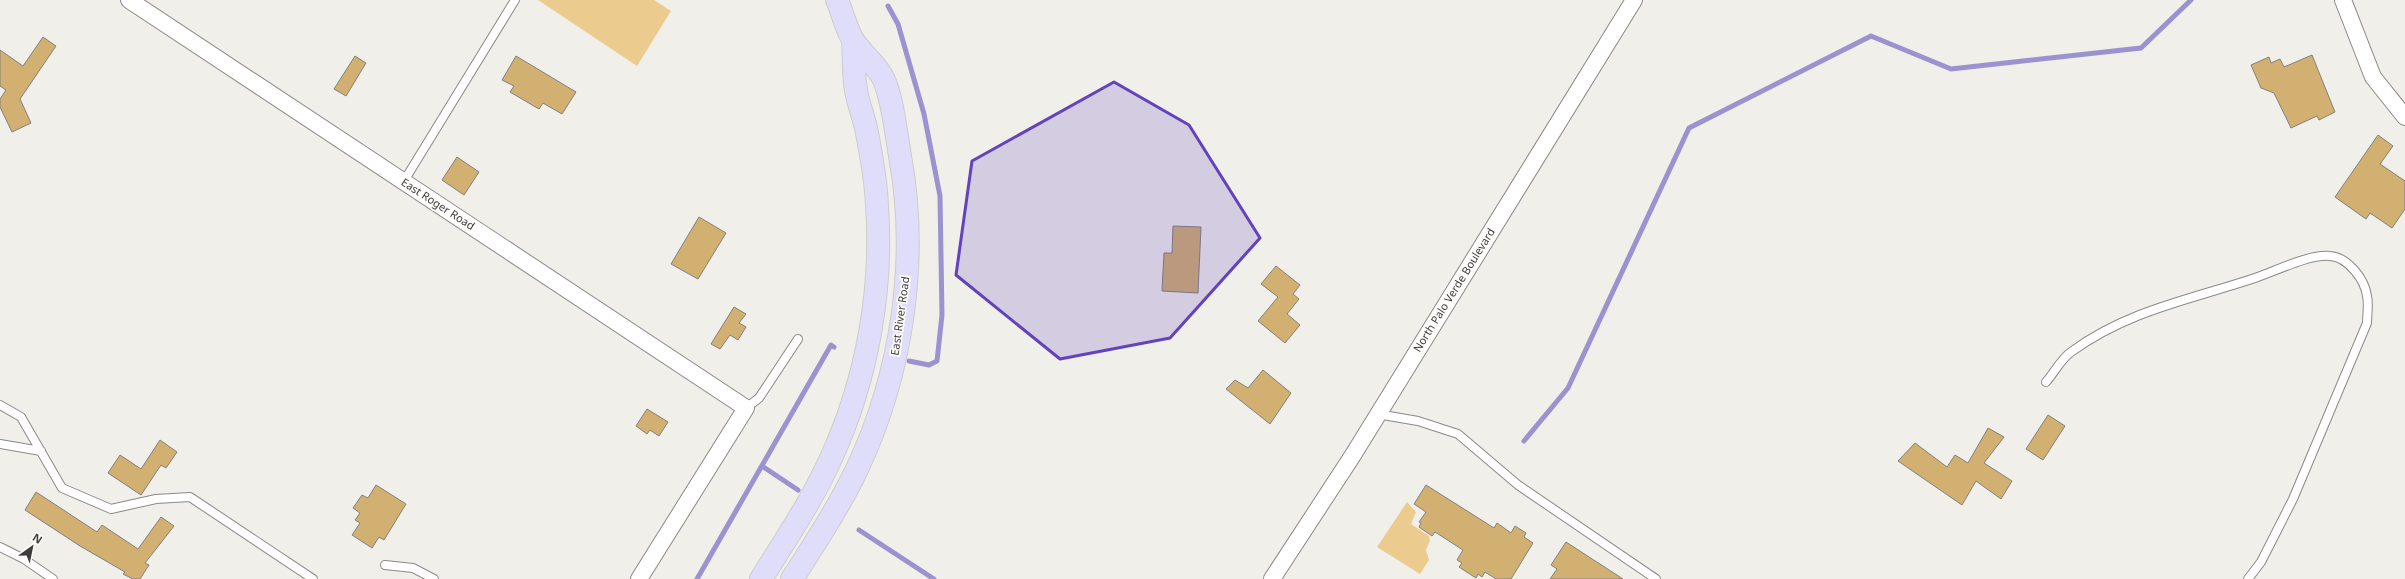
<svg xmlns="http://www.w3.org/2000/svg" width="2405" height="579" font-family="'Noto Sans',sans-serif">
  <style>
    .green { fill: #eccb8e }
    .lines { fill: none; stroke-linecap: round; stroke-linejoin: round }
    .stream { stroke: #9b92d0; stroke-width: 5 }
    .building { fill: #d1b071; stroke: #83817d }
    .service-casing { stroke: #8c8986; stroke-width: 10 }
    .minor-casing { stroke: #8c8986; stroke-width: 18 }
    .primary-casing { stroke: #cdcccc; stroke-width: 24 }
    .service { stroke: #fff; stroke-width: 8 }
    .minor { stroke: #fff; stroke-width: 16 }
    .primary { stroke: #e0ddfa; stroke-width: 22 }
    .marked { fill: #6243bb; fill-opacity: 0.2; stroke: #6243bb; stroke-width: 3; stroke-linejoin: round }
    .labels { text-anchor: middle; stroke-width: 3.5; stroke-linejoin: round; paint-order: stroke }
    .street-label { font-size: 11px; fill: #3d3c3b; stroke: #fefcf8 }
  </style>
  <rect width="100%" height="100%" fill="#f1efea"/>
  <path class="green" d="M538,0H654L671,11L637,66Z
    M1407,502L1416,512L1411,524L1429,536L1430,540L1426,550L1429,560L1420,574L1377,547Z"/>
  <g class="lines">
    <path class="stream" d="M888,6L898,24L924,114L940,196L942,315L937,361L929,365L909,361
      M1524,441L1568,388L1689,128L1871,36L1951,69L2141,48L2191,0
      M762,466L798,490
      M859,530L934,579
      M697,579L831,345L834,347"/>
  </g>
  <path class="building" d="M43,37L56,46L20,99L31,123L12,132L0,107V99L6,90L0,86V50L23,66Z
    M2312,55L2335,112L2319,120L2317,116L2291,128L2274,93L2261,88L2251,65L2269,57L2271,63L2280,59L2284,67Z
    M355,56L366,63L346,96L334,89Z
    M516,56L576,92L562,114L543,103L539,109L510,92L514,86L502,80Z
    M2378,135L2393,146L2380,164L2405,181V209L2392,228L2370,213L2366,219L2335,197Z
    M457,157L479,172L464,195L442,180Z
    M699,217L726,233L698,279L671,264Z
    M1173,226L1201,227L1198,293L1162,291L1164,253H1172Z
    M1276,266L1300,285L1293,294L1299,299L1287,314L1300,325L1285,343L1258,321L1278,297L1261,284Z
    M734,307L746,314L739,323L746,327L738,340L730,335L720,349L711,344Z
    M1263,370L1291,393L1270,424L1226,389L1235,380L1248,388Z
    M647,409L668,422L659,436L650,430L647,434L636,426Z
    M2048,415L2065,426L2043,460L2026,449Z
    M1988,428L2004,437L1984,463L2012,481L2001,499L1976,481L1962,505L1898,461L1915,443L1947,467L1955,455L1968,463Z
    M160,440L177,452L166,468L161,465L141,495L108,473L120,455L141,469Z
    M376,485L406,504L384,540L379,537L372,548L352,535L360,523L355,520L360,513L353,508L362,495L368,498Z
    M1426,485L1494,528L1497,523L1511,533L1515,526L1526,533L1524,537L1533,543L1511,579H1496L1485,572L1482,577L1478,574L1476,578L1459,567L1462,563L1457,560L1463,550L1435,532L1432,536L1419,527L1421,523L1419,522L1426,512L1414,504Z
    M36,492L97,532L102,525L138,549L161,517L174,526L145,563L149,565L140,579H133L123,574L125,572L80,546L25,510Z
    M1566,542L1623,579H1550L1557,569L1551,565Z"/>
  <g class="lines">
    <defs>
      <path id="service" d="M404,181L515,0
        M2046,382C2054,373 2061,359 2071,352C2127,311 2188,300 2252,279C2274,272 2308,254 2330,256C2348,257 2365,280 2367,296C2369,304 2367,315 2367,323L2293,499L2261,562L2248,579
        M0,405L21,417L62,488L111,509L156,499L190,497L313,579
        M746,408L759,398L798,339
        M1377,414L1418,421L1458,434L1518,485L1656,579
        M0,444L41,451
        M0,547L24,559L53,579
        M385,565L413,568L434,579"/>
      <path id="minor" d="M129,0L746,408L639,579
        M2343,0L2373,77L2405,117
        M1272,579L1353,455L1634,0"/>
      <path id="primary" d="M761,579C786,539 813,499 832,456C867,379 883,290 877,206C876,180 871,153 866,128C863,115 858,103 856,90C853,74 854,57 853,41
        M792,579C815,543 839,507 857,469C902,374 919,260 900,156C896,133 893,101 884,80C878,66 863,55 855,43C846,31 843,13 837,0"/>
    </defs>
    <use href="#service" class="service-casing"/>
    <use href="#minor" class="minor-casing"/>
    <use href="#primary" class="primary-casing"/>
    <use href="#service" class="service"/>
    <use href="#minor" class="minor"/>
    <use href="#primary" class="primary"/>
  </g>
  <path class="marked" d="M1114,82L1189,125L1260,238L1170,338L1060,359L956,275L972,161Z"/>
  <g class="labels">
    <g class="street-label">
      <text transform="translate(438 204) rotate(33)" y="4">East Roger Road</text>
      <text transform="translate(1454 290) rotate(-58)" y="4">North Palo Verde Boulevard</text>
      <text transform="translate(900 316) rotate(-82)" y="4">East River Road</text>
    </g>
  </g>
  <g transform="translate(32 547) rotate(33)" stroke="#fefcf8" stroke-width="3" paint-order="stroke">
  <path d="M0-3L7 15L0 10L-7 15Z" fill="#3d3c3b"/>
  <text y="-6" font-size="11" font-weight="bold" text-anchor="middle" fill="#3d3c3b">N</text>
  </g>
</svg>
